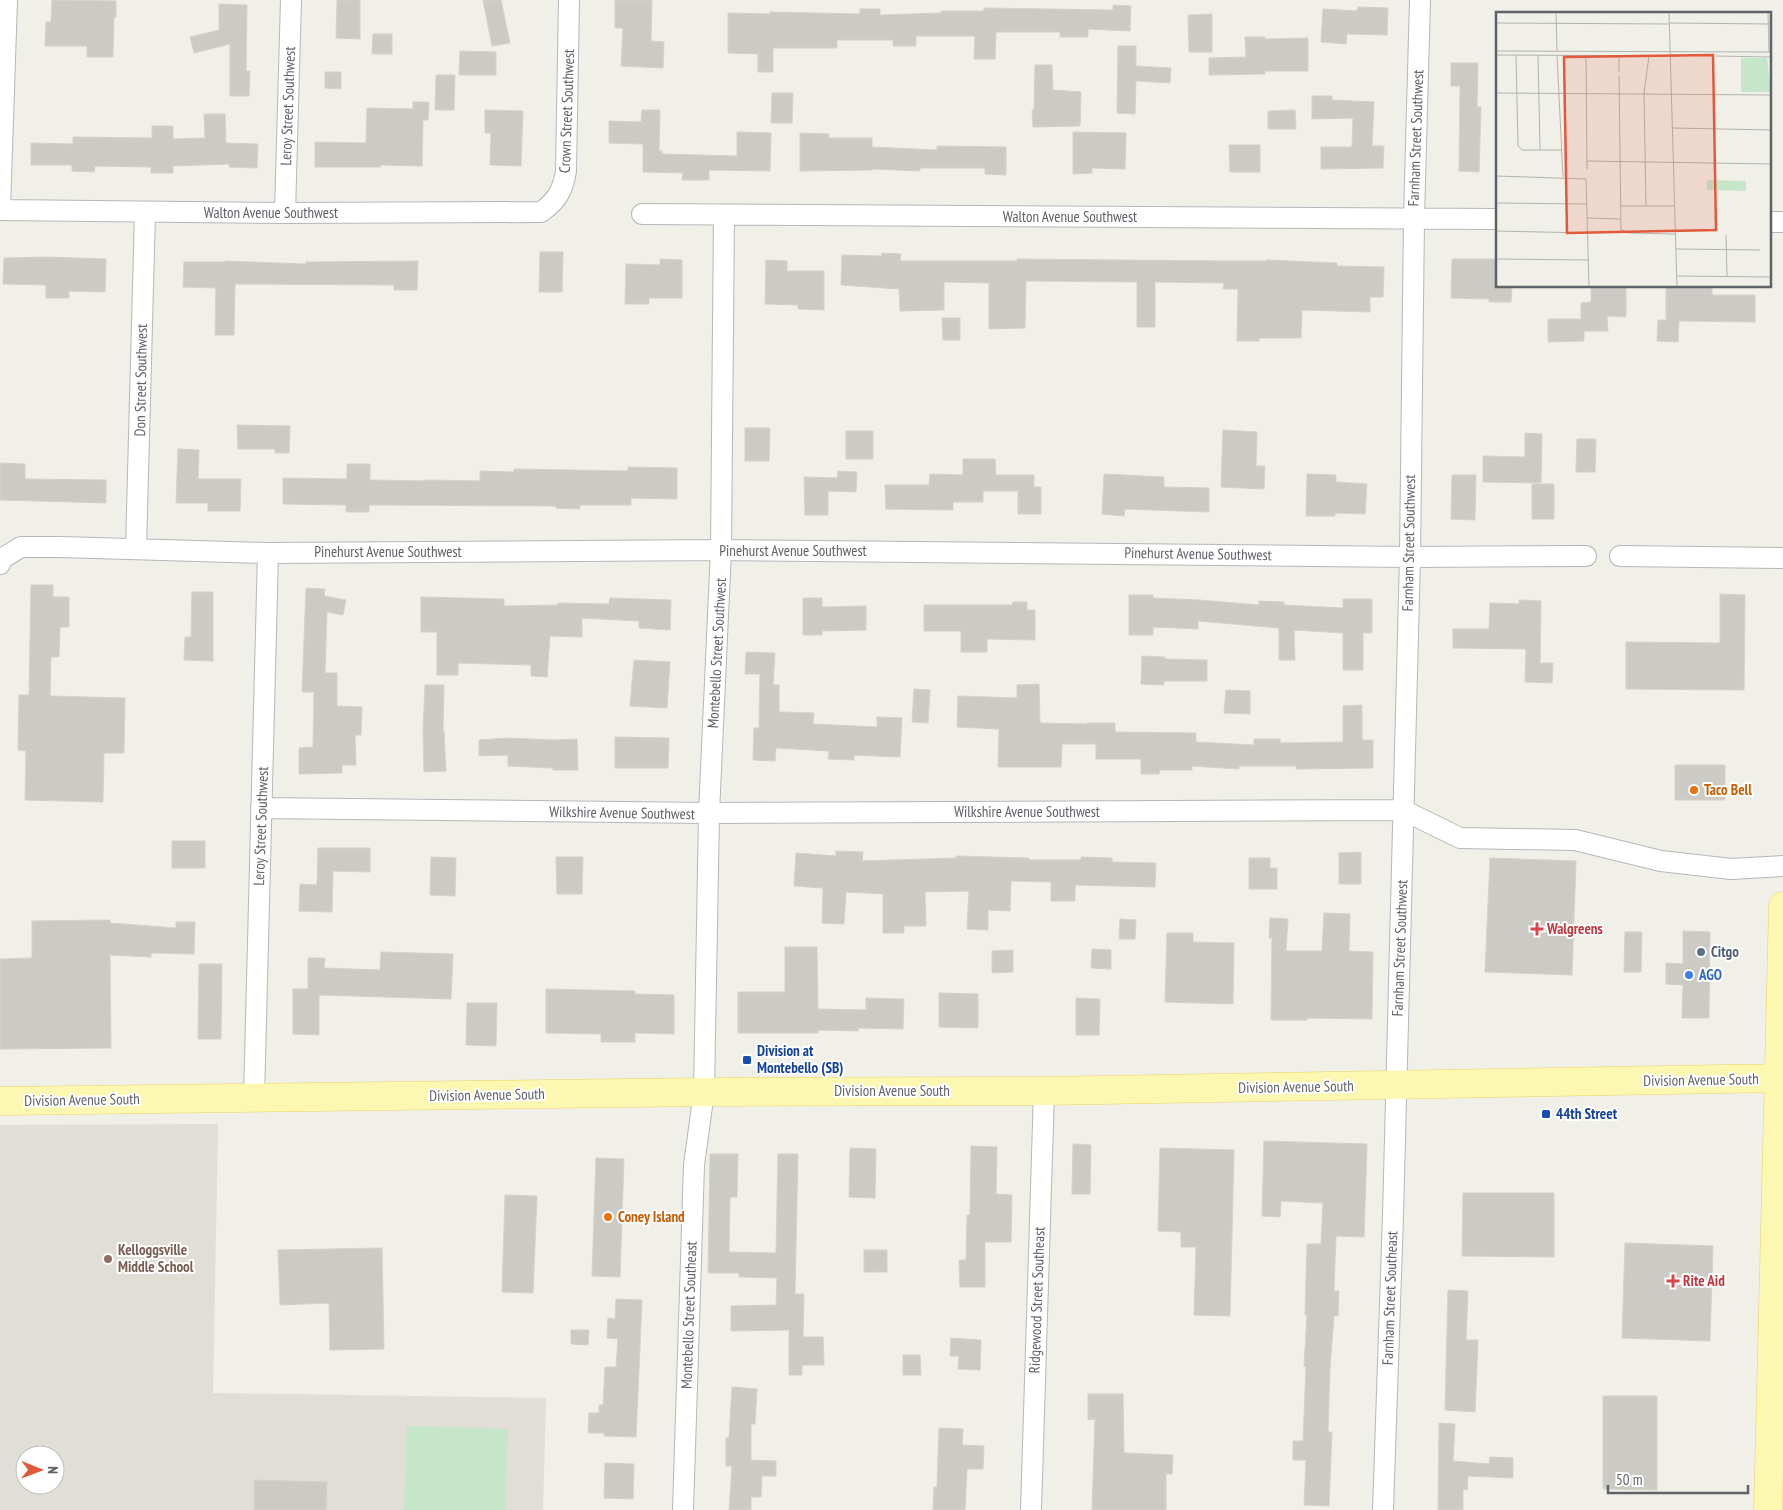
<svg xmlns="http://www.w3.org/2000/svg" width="1783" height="1510" font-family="'PT Sans Narrow',sans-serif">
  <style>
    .education { fill: #e0ded6; fill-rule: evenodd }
    .garden { fill: #c6e6c9 }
    .building { fill: #cccac4; stroke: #d5d2c6 }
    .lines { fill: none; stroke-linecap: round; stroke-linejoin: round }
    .minor-casing { stroke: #b5b7bb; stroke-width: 22 }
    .primary-casing { stroke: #ecd365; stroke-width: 29 }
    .minor { stroke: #fff; stroke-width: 20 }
    .primary { stroke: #fcf7b1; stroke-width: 28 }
    .food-dot { fill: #e8710a; stroke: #fff; stroke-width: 2 }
    .health-dot { fill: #e0444e; stroke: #fff; stroke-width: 2 }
    .service-dot { fill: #5c6f8a; stroke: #fff; stroke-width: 2 }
    .shop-dot { fill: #3f7fe0; stroke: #fff; stroke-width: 2 }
    .transit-dot { fill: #1a4fb4; stroke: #fff; stroke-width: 2 }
    .education-dot { fill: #8d6e63; stroke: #fff; stroke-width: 2 }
    .labels { text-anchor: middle; stroke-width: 4; stroke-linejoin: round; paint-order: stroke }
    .street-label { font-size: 15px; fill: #5f6267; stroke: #fff }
    .food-label { font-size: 15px; font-weight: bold; fill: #c56008; stroke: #fff; text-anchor: start }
    .health-label { font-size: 15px; font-weight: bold; fill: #be3a42; stroke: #fff; text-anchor: start }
    .service-label { font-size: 15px; font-weight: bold; fill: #4e5e75; stroke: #fff; text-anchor: start }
    .shop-label { font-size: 15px; font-weight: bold; fill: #366cbe; stroke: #fff; text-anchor: start }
    .transit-label { font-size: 15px; font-weight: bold; fill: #164399; stroke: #fff; text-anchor: start }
    .education-label { font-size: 15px; font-weight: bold; fill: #785e54; stroke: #fff; text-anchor: start }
    .inset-road { fill: none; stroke: #b2b3b0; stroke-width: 1 }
    .view { fill: #e2593b; fill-opacity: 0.15; stroke: #e2593b; stroke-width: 2.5 }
    .inset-edge { fill: none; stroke: #5f6267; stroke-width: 2.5 }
  </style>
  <rect width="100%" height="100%" fill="#f0efe8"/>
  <path class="education" d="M218,1124L213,1393L546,1398L543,1510H0V1125ZM25,1455H55V1485H25Z"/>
  <path class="garden" d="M407,1426L508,1429L505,1510H404Z"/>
  <path class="building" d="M52,0L116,1V17H114L113,57H87V46H45L46,22H51Z
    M337,0H360V39L336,38Z
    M483,0H501L510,43L492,46Z
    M615,0H652L651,41L664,42L663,68L621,66L623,28H615Z
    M219,4L247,5L246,71H250L249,96H230V44L194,53L190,37L219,30Z
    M1113,5L1131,6L1130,31L1088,29V37H1060V32H996L995,59H974L975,36H916V46H893V40H837V48H773V72H758V54L728,53V13L770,14V12L860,14V9H880V15L941,13V11H984V8L1113,10Z
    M1358,7L1388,8L1387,35L1347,34L1346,44L1321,42L1323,9L1357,11Z
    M1212,14V52H1189L1188,15Z
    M373,34H392V54H372Z
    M1245,37H1265V39L1308,38V71H1265V74L1209,75V58L1246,57Z
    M1118,46H1136V66L1171,68L1170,83L1136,81L1135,114L1117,113Z
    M460,51L496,52V75H459Z
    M1451,63H1478L1477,107H1481L1479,172L1459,171L1460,86H1451Z
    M1035,65H1052L1053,90L1081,92L1080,126L1033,127L1032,110H1034Z
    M325,72H341V89L325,88Z
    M436,75H455L454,110H435Z
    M772,93H793L792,123H771Z
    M1312,96H1332V100L1374,102L1372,146H1384L1383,168L1321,169V147H1352L1353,118L1312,119Z
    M413,102H429L428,120H423L422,166L381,165V167H315V142L366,143L367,108L413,109Z
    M485,110L523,111L521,166L490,165L491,133H485Z
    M642,110H660L659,151H662V154L737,156V132L771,133L770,171L709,170V180H682L683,173L643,172V144L609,143V121L641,122Z
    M1295,110L1296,129H1268V111Z
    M204,114H225L226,143L258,144L257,168L229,167V164L173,166V173H151V167L95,166L94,172L72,171V165H31V143L73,144V137L152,138V126H173V139L205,138Z
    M1073,132L1126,133L1125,169L1092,168V173L1073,174Z
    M800,133L829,134V138H872V147L937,150V146L1006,147V175L985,174V168H920V171L872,169V170L800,171Z
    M1229,145H1260V172H1230Z
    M540,252H563L562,292H539Z
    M882,253L901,254L900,261H1017V259L1224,261H1267V260L1337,263V266L1384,267L1383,297H1370V312L1302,310L1301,338H1259V341H1237L1238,289H1223L1224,283L1155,282V327H1137V282L1026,281L1025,328L989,329V283L944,282V310L900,311L899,289L841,285L842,255L882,256Z
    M47,257L106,259L105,292L69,291V298H46V285L3,284L4,258Z
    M660,259L682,260V298H649V304H625L626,264L660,265Z
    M1452,259H1497V286H1512L1511,302H1489V299L1451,298Z
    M766,260L787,261V271H824V310L798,309V305L765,304Z
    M225,261L306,264V262L418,261L417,290H394V285L235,284L234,335H215L216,288L183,287L184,262H225Z
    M1591,286H1626V317L1607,316L1608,331H1584V341L1548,342V319H1581V303L1591,302Z
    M1666,286H1712V295H1755V322L1679,321L1678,342L1657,341L1658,320H1666Z
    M942,318H960V340H943Z
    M237,425L290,426L289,453H275V449H238Z
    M745,428H770L769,461H745Z
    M1223,430L1257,432L1256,466H1265L1264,489L1221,487Z
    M846,431H873V459H846Z
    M1525,433L1542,434L1541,483L1483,482V456L1525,457Z
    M1577,439H1596L1595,472H1576Z
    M178,449L199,450L198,479H241L240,511H208V503H176Z
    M963,459H995L996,475H1034V487H1041V514H1018V491H983V502H953V510L886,509L885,485H929L930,474L963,475Z
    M0,463L25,464V479L106,480V503L0,500Z
    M347,464H370V480L425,481V480L480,481V471L514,472V469L628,471V467L677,468V499L631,498V505H580V509L556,508V506L369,505V512H346V505L283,504V478L347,479Z
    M838,471L857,472L856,492L828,491V515H805L804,477L837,478Z
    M1104,474L1164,477V487L1209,488V512L1125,509L1124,516L1102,514Z
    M1307,474L1336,475V482L1367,484L1365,514L1335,513V516H1306Z
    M1452,475H1476L1475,520L1451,519Z
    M1532,484H1554V519H1532Z
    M31,585H53V597H69V627H60L59,657H51L50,696L125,698L124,753H104L103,802L25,800L26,751L18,750L19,695H29Z
    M306,588L325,589L324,596L346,600L343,615L327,612L325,673H337V706L362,707L361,735H355L356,765H342V773L299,774V748L313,747L314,692H302Z
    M192,592H213V661L184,660L185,637H191Z
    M1720,594L1745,595L1744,690L1626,689V642L1720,643Z
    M1129,595H1153V598L1199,600L1259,605V601L1284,602V605L1343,608V599H1372V633H1363V670H1343V633L1294,630L1295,660H1279V628L1198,621V629L1153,627V635H1129Z
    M421,597L504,599V606L558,605V603L609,604L610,598L671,600L670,630L639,628V621L582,618V637L550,636L547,677L531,676V665L458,663V675H437V632H421Z
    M803,598H822V607L866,606V630L822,631V635H803Z
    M1519,600L1541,601L1540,663H1553L1552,683L1525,682L1526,649L1453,648V629H1489L1490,603L1519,604Z
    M1013,602H1027V610H1035V640L987,639V652H961V631H924V605H1012Z
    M746,652L775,653L773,685H779V712L814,713L813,724L877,727V717L902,718L900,757L854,755V760L828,759L829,751L776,748L775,761L753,760L754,728H759L760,674H745Z
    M1142,656L1165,657V659L1207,660V681H1164V685L1141,684Z
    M634,660L670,662L667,708L630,706Z
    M1039,684L1040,723L1087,724V723H1115V732L1196,733V742L1254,745V739H1280V743L1343,742V706L1362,705V740H1373V768L1296,769V766H1239V769L1192,766V770H1160L1159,774H1141V759H1096V744H1062L1061,767H998L999,729L957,727L958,696L1017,698V685Z
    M425,685H444L443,731H444L446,771L424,772L423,732Z
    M914,689L930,690L928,723L912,722Z
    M1226,690L1250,691V714L1224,713Z
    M615,737L669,738L668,768H615Z
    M509,738L553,740L577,739L578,770H553V768L508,766V755L479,756V740Z
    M1675,765H1725V800H1675Z
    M172,841H205V868H172Z
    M318,848H370V872L333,871L332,912L299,911L300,884L317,885Z
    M836,851L863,852L862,861L956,858V856L1029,858V860H1081V857L1112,858V862L1156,863L1155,887L1075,885V901H1051V882L1011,881L1010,911L988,910V930L967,929L969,891L925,892L926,926H904V933H883V894L846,892L844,924L822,923L823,888L794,886L796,853L836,856Z
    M1361,852V884H1339V853Z
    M431,857L456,858L455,896L430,895Z
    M556,857H583L582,894H557Z
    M1249,858H1270V868H1277V889H1249Z
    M1490,858L1576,861L1572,975L1485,972Z
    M1324,913L1350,914L1349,951L1373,952L1372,1019L1307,1018V1020H1271L1272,938H1269L1270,918L1288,919L1286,951H1322Z
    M1120,919L1136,920L1135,939H1119Z
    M110,920V923L176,928V922H195L194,954L151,953V957L110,955L111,1048L0,1049V959L32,958V921Z
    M1683,931L1710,932L1709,1018H1682L1683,985L1666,984V963L1683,964Z
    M1625,932H1642L1641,972H1624Z
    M1167,933H1193V942L1234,943L1233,1004L1165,1002Z
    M785,947H817L818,1009L866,1010V998L904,999L903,1029L858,1028V1031L818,1030V1033H738V992H785Z
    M1092,949L1111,950V969L1091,968Z
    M1013,950V972L992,973V951Z
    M381,952L453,954L451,999L319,995V1035L293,1034V989H308V958H325L324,968L380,970Z
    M199,964H222L221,1039H198Z
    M546,989L635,991V994L674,995V1034L635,1033V1042H601V1034L546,1033Z
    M939,993L978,994V1028L939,1027Z
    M1076,998L1100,999L1099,1035H1076Z
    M467,1003H497L496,1046L466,1045Z
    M1264,1141L1367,1144L1364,1237L1336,1236L1334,1291H1339L1338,1316H1334L1330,1368L1328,1432H1332L1329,1506L1304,1505L1306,1460H1293V1441H1303L1306,1367L1304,1366L1307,1315H1305L1307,1244H1321L1323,1203L1281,1201L1280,1217L1262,1216Z
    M1073,1144L1091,1145L1090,1194H1072Z
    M971,1146L997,1147L996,1194L1012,1195L1011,1242H985V1287H960L959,1260H966L967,1215H970Z
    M850,1148L876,1149L875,1198L849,1197Z
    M1160,1148L1234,1150L1230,1316L1194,1315L1196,1247H1181V1232L1158,1231Z
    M710,1154H738L737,1197H730L729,1252L776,1253L778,1154H798L795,1294H804L803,1337H823L824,1365H802V1375H789V1330L731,1331V1306L776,1305L777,1278L739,1277V1273H708Z
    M596,1158L624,1159L620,1277L592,1276Z
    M1463,1193H1554V1257L1462,1256Z
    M505,1195L537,1196L533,1293L502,1292Z
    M1625,1243L1713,1246L1710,1341L1622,1338Z
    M382,1248L384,1349L330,1350L329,1303L280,1305L278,1250Z
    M864,1250H887V1272H864Z
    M1448,1290L1468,1291L1466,1340H1478L1475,1412L1445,1410Z
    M616,1299L642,1300L636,1437L604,1436V1433H588L589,1413H599V1405H603L605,1367H616L618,1339L607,1338L608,1318L615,1319Z
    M571,1330H589L588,1345L571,1344Z
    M951,1338L981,1340L980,1370L958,1369L959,1356H950Z
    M903,1355H920L921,1375H903Z
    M732,1387L757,1389L755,1424H751V1460L776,1461V1476H762L761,1497H751V1510H729L732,1466H726V1438H729Z
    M1088,1394H1123L1124,1453L1173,1455L1172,1474H1166V1510H1092L1095,1419L1088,1420Z
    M1603,1396H1657V1490L1603,1489Z
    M1439,1423L1455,1424L1453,1461L1489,1464L1490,1457L1513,1458V1478L1468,1476L1467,1490L1463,1489V1510H1438Z
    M939,1428L963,1429L962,1445L984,1446L983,1469H967L965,1510H933L934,1487H937Z
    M605,1463L634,1464L633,1499L604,1498Z
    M254,1480L327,1482L326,1510H254Z"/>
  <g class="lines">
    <defs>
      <path id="minor" d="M7,0L0,210L285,213L541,212C557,201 563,190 566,171L569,0
        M285,213L291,0
        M642,214L1497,219
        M1769,222H1783
        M136,549L145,212
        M1620,556L1783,558
        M0,564L3,558L21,547H61L268,553L721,550L1410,557L1586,556
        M261,808L709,813L1403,810L1460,838L1575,840L1661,861L1731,869L1783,866
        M254,1098L268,553
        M683,1510L694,1165L704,1092L709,813L721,550L724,215
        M1031,1510L1044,1091
        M1383,1510L1393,1216L1410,557L1414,218L1420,0"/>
      <path id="primary" d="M0,1101L704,1092L1044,1091L1783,1078
        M1768,1510L1783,906"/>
    </defs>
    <use href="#minor" class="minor-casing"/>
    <use href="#primary" class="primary-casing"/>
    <use href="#minor" class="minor"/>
    <use href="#primary" class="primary"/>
  </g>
  <g class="food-dot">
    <circle cx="1694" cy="790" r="5"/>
    <circle cx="608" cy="1217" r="5"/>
  </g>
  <g class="health-dot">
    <path d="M1534.5 921.5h5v5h5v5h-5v5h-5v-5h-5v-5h5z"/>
    <path d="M1670.5 1273.5h5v5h5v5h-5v5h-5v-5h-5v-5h5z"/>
  </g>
  <circle class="service-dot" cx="1701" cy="952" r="5"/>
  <circle class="shop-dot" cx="1689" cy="975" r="5"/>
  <g class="transit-dot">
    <rect x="742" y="1055" width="10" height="10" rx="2.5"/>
    <rect x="1541" y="1109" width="10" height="10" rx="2.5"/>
  </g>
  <circle class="education-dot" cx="108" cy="1259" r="5"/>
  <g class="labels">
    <g class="street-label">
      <text transform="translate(288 106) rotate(-88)" y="5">Leroy Street Southwest</text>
      <text transform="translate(567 111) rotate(-88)" y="5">Crown Street Southwest</text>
      <text transform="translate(1416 138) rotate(-88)" y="5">Farnham Street Southwest</text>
      <text x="271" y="218">Walton Avenue Southwest</text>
      <text x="1070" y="222">Walton Avenue Southwest</text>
      <text transform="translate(141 380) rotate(-89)" y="5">Don Street Southwest</text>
      <text transform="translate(1409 543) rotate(-89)" y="5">Farnham Street Southwest</text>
      <text x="793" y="556">Pinehurst Avenue Southwest</text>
      <text x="388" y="557">Pinehurst Avenue Southwest</text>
      <text transform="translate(1198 554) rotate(1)" y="5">Pinehurst Avenue Southwest</text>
      <text transform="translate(717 653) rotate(-87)" y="5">Montebello Street Southwest</text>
      <text x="1027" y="817">Wilkshire Avenue Southwest</text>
      <text transform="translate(622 813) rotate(1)" y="5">Wilkshire Avenue Southwest</text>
      <text transform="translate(261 826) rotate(-88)" y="5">Leroy Street Southwest</text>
      <text transform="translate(1400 948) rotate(-88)" y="5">Farnham Street Southwest</text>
      <text transform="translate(1701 1080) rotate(-1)" y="5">Division Avenue South</text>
      <text transform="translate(1296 1087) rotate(-1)" y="5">Division Avenue South</text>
      <text x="892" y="1096">Division Avenue South</text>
      <text transform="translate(487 1095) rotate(-1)" y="5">Division Avenue South</text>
      <text transform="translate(82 1100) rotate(-1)" y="5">Division Avenue South</text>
      <text transform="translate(1390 1298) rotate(-88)" y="5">Farnham Street Southeast</text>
      <text transform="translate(1037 1300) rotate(-88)" y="5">Ridgewood Street Southeast</text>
      <text transform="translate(689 1315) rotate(-88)" y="5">Montebello Street Southeast</text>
    </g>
    <g class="food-label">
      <text x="1704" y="795">Taco Bell</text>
      <text x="618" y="1222">Coney Island</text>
    </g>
    <g class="health-label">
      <text x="1547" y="934">Walgreens</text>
      <text x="1683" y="1286">Rite Aid</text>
    </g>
    <g class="service-label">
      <text x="1711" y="957">Citgo</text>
    </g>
    <g class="shop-label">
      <text x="1699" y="980">AGO</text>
    </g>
    <g class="transit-label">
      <text x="757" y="1056">Division at<tspan x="757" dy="17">Montebello (SB)</tspan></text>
      <text x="1556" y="1119">44th Street</text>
    </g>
    <g class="education-label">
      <text x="118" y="1255">Kelloggsville<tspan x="118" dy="17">Middle School</tspan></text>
    </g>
  </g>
  <g transform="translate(1496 12)">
    <rect width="275" height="275" fill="#f0efe8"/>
    <path d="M245,46H271L275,80H245Z" fill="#c6e6c9"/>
    <path d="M211,168L250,169V179L211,178Z" fill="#c6e6c9"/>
    <path class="inset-road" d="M60,0L61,39M173,0L181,275M272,0L273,40M0,11L173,12M174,11L275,12M0,39L275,40M0,43L182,44M20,43L22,134L26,138H66M42,43L44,138M61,43L67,165M90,44L91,157M123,44V60M220,44L275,45M123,64L125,218L133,221L179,222M0,81L275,83M177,116L275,118M91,149L275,152M0,164L90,167L93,275M0,191L91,192M125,194H178M150,194L148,81L153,44M92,206L125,207M0,219L92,221M230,223L231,264M180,237L264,238M0,247L93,248M181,264L275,265"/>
    <path class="view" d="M217,43L220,218L71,221L68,45Z"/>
    <rect width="275" height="275" class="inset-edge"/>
  </g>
  <g transform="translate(40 1470) rotate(91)"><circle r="24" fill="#ffffff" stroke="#bfc0c2"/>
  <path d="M0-4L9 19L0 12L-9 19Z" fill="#e2593b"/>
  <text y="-8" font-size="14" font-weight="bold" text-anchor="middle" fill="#5f6267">N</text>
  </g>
  <path d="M1608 1485v8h140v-8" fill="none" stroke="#5f6267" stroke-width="2.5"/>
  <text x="1616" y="1485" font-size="15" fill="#5f6267" stroke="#ffffff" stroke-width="4" paint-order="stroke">50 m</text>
</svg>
